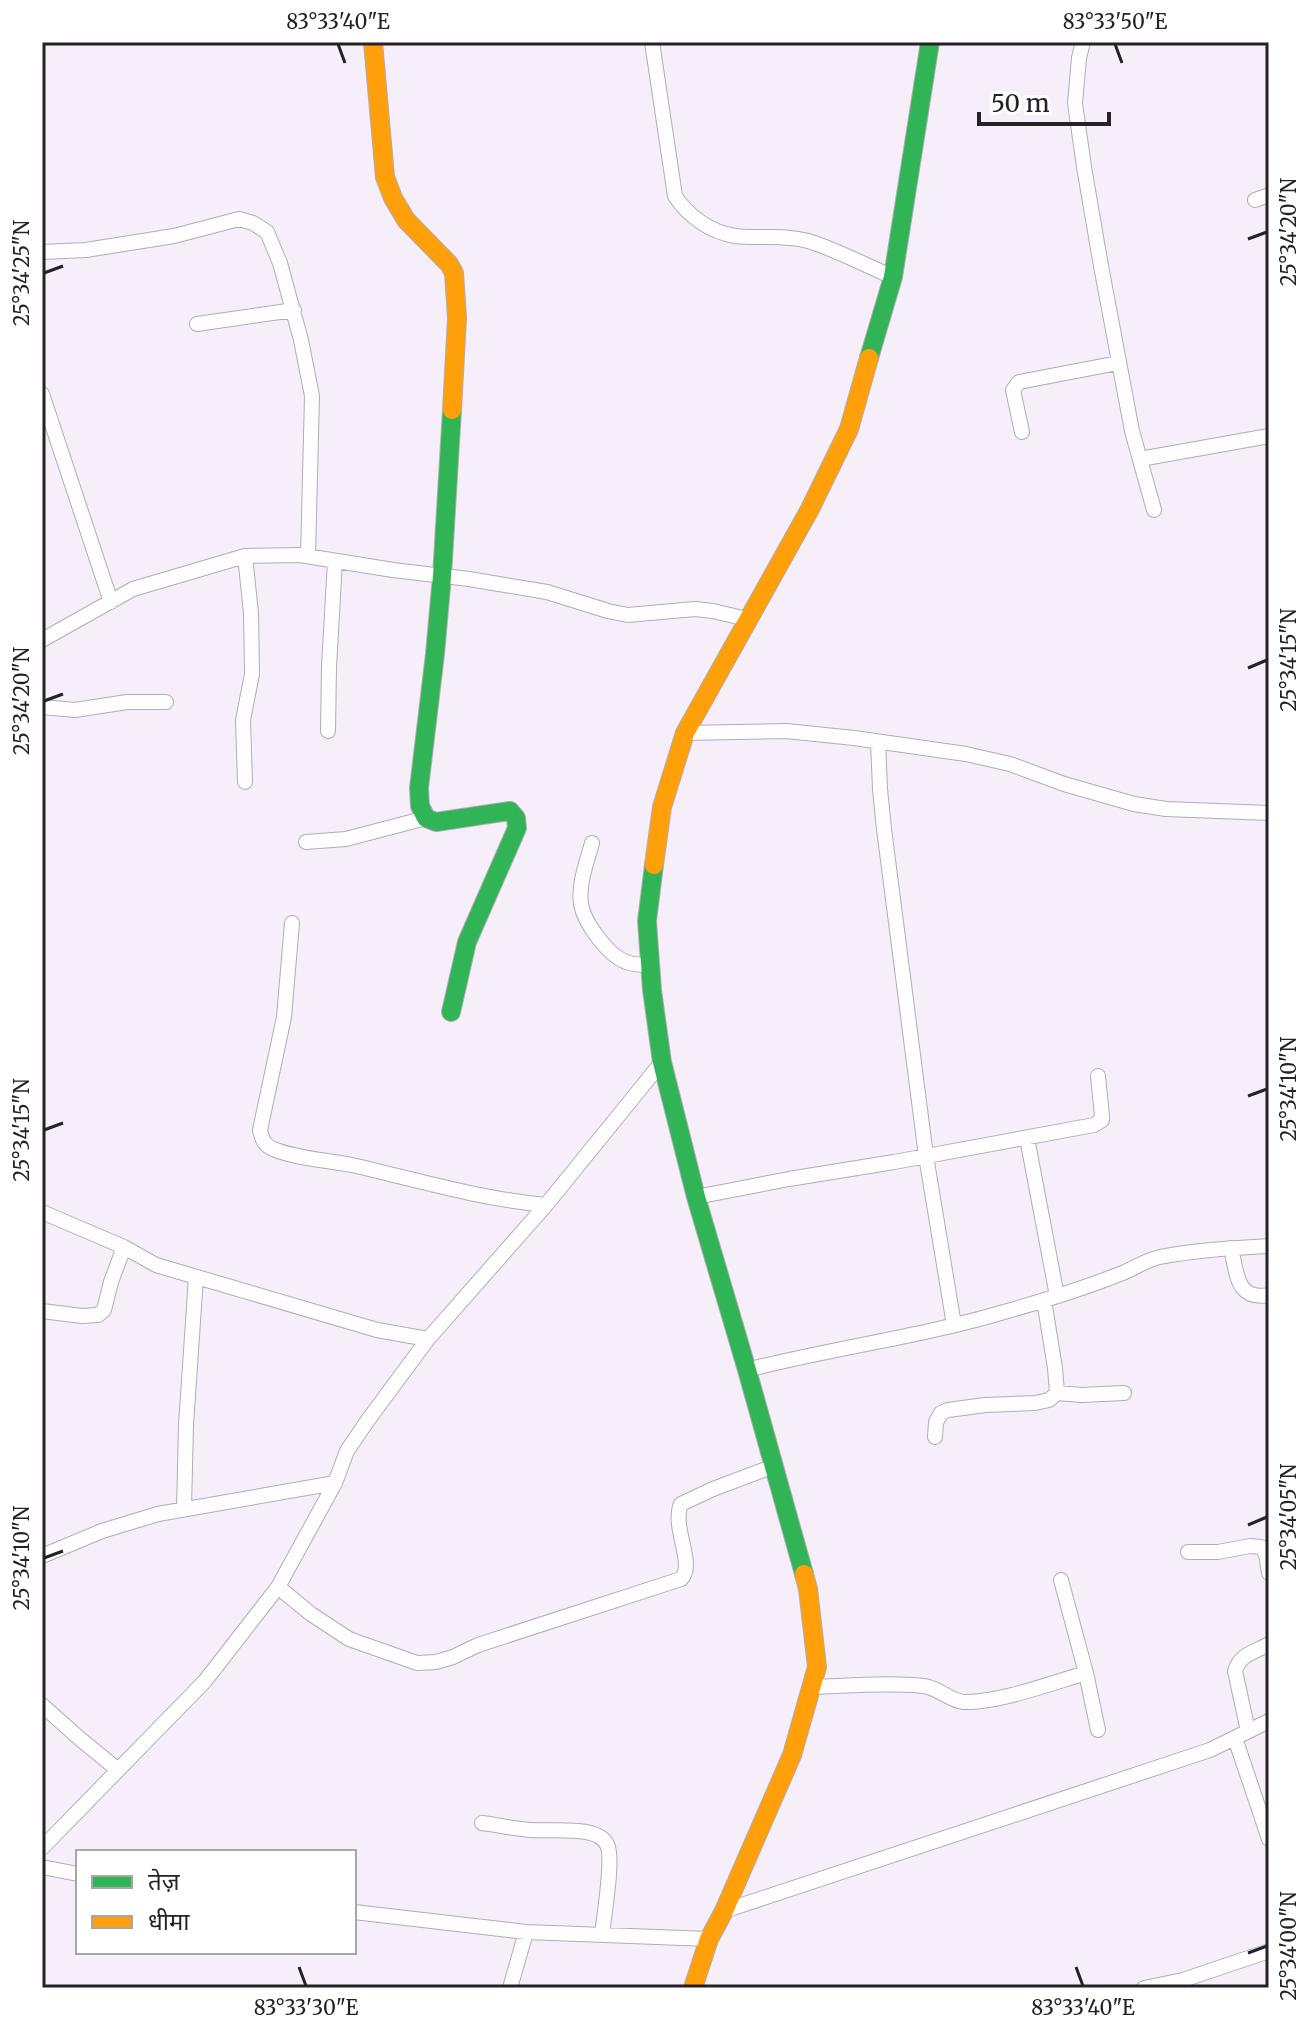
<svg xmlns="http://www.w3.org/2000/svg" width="1311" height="2030" font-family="Merriweather,'Noto Sans Devanagari',serif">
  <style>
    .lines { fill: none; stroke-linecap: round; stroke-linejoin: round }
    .street-casing { stroke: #b2acb4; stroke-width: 16 }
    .fast-casing { stroke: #b2acb4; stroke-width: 20 }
    .slow-casing { stroke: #b2acb4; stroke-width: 20 }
    .street { stroke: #fefdfe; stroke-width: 14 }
    .fast { stroke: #30b455; stroke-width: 18 }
    .slow { stroke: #ff9f0a; stroke-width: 18 }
    .ticks { fill: none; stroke: #252127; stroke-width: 3 }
    .neatline { fill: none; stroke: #252127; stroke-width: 3 }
    .ticks-label { font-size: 20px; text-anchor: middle; fill: #252127 }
  </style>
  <rect width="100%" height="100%" fill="#f6eff9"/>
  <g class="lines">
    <defs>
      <path id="street" d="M652,42L675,196C688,216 710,232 735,236C759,239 783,234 808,241C835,249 867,266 893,277
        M1083,42L1079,58L1075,103L1084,167L1101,266L1132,431L1154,510
        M1255,200L1269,195
        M42,252L86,250L174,236L239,219L253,223L267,232L280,263L301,340L312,396L308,556
        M197,324L294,310
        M42,394L111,602
        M1022,432L1013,390L1019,382L1118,363
        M1140,459L1269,436
        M245,556L251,613L252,674L243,720L245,782
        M42,640L133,589L245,556L300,555L393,570L469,579L547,592L608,611L628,615L695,609L713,611L747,619
        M42,707L75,710L127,702H166
        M328,731L329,667L335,561
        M685,733L786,731L854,738L966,754L1010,764L1064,784L1134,804L1166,809L1269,813
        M878,742L880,789L884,829L926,1156L954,1325
        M306,842L346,839L426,818
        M592,843C587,862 578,884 581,904C584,923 608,955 626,962C633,965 643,965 651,965
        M292,923L284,1017L260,1130C262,1139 264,1145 273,1149C298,1159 327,1160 352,1165C417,1180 480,1199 546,1205
        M1027,1138L1057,1296
        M696,1197L789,1179L894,1162L1094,1125L1102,1120V1116L1098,1076
        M42,1212L124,1247L156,1265L377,1330L428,1339
        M1231,1248C1237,1273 1236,1301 1269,1295
        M42,1311L82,1316L98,1315L104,1310L111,1282L124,1247
        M747,1370C832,1348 920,1337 1004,1312C1043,1301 1082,1289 1120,1274C1134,1269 1145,1260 1160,1257C1195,1250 1233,1248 1269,1246
        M1057,1393L1082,1395L1124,1393
        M935,1437L936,1422L941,1413L948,1410L985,1405L1035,1403L1049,1400L1057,1393L1055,1368L1044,1300
        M184,1509L186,1425L196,1277
        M1188,1552H1218L1250,1546L1261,1547L1266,1554L1269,1573
        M42,1556L102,1531L158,1514L335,1483
        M1061,1580L1086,1673L1098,1730
        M278,1587L311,1614L349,1639L417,1663L436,1662L453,1657L478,1645L681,1579C696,1564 671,1527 681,1504L713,1489L774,1466
        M812,1687C848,1686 887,1682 924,1686C939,1688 950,1701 964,1702C998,1703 1052,1683 1086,1673
        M42,1705L79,1738L118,1770
        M1248,1731L1235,1671C1240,1654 1255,1652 1269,1644
        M1235,1738L1269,1839
        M482,1823C498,1825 515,1829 532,1830C551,1832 601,1824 608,1847C613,1864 604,1915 602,1935
        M42,1848L205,1681L278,1587L335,1483L347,1451L368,1420L428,1339L546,1205L662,1062
        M42,1867L78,1874
        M724,1911L1210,1750L1269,1721
        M354,1912L526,1932L709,1939
        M510,1988L526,1932
        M1144,1988L1183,1980L1269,1951"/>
      <path id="fast" d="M869,358L893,277L930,42
        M654,865L647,921L652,990L662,1062L696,1197L747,1370L804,1574
        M451,1012L467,942L517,828L516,818L510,811L436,822L426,818L420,806L419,788L435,654L442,576L452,410"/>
      <path id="slow" d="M373,42L385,177L393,198L406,220L449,264L454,273L457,318L452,410
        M654,865L662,807L685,733L810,509L849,429L869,358
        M693,1988L709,1939L724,1911L792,1755L817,1667L808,1589L804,1574"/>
    </defs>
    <use href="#street" class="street-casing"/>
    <use href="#fast" class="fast-casing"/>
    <use href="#slow" class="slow-casing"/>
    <use href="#street" class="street"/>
    <use href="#fast" class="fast"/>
    <use href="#slow" class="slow"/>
  </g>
  <path class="ticks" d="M338,44L345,63M1115,44L1122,63M1248,239L1267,232M44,273L63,266M1248,668L1267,660M44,701L63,694M1248,1096L1267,1089M44,1130L63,1123M1248,1525L1267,1517M44,1558L63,1551M1248,1953L1267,1946M299,1967L306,1986M1076,1967L1083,1986"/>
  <rect width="1311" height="2030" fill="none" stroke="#ffffff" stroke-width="88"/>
  <rect x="76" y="1850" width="280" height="104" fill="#ffffff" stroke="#a8a6a9" stroke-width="2"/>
  <rect x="92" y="1876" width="40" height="12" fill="#30b455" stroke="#a8a6a9" stroke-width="2"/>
  <text x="148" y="1890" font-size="24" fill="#252127">तेज़</text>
  <rect x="92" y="1916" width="40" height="12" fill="#ff9f0a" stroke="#a8a6a9" stroke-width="2"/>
  <text x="148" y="1930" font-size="24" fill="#252127">धीमा</text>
  <path d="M979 112v12h130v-12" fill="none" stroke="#252127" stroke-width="4"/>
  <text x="991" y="112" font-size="24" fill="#252127" stroke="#ffffff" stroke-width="6" paint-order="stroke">50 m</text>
  <rect x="44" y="44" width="1223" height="1942" class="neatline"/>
  <g class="ticks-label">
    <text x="338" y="29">83°33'40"E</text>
    <text x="1115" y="29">83°33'50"E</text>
    <text transform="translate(1289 232) rotate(-90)" y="7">25°34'20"N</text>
    <text transform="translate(22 273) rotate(-90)" y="7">25°34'25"N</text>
    <text transform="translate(1289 660) rotate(-90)" y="7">25°34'15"N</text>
    <text transform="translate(22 701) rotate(-90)" y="7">25°34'20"N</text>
    <text transform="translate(1289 1089) rotate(-90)" y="7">25°34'10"N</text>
    <text transform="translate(22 1130) rotate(-90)" y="7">25°34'15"N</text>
    <text transform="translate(1289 1517) rotate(-90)" y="7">25°34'05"N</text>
    <text transform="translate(22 1558) rotate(-90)" y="7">25°34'10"N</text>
    <text transform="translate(1289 1946) rotate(-90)" y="7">25°34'00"N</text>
    <text x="306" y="2015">83°33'30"E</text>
    <text x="1083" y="2015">83°33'40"E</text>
  </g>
</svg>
